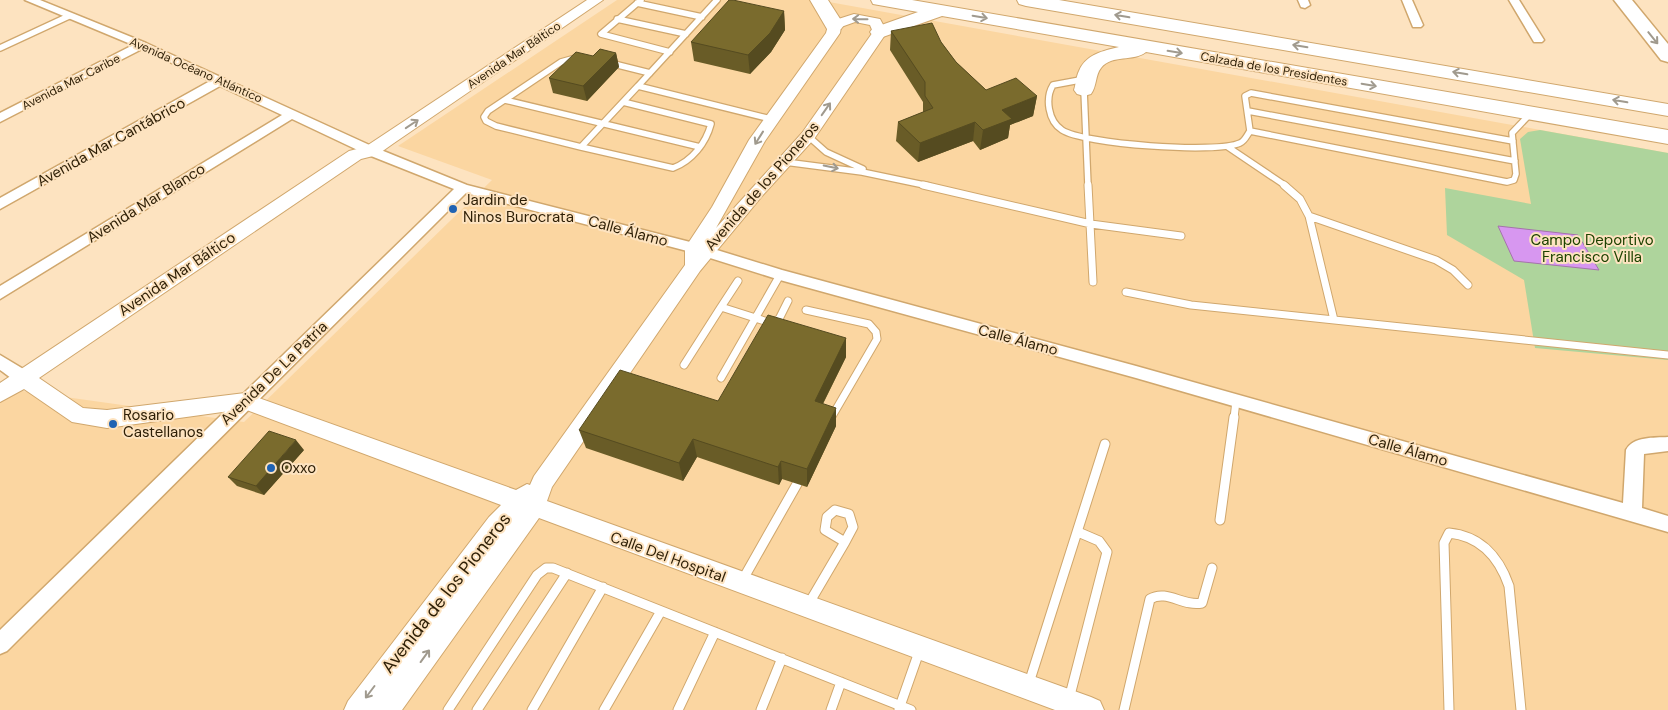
<svg xmlns="http://www.w3.org/2000/svg" width="1668" height="710" font-family="'DM Sans',sans-serif">
  <style>
    .built { fill: #fbd6a1 }
    .green { fill: #aed49c }
    .water { fill: #d797f0; stroke: #a473aa }
    .lines { fill: none; stroke-linecap: round; stroke-linejoin: round }
    .service-far2-casing { stroke: #d0a76d; stroke-width: 8 }
    .service-far1-casing { stroke: #d0a76d; stroke-width: 9 }
    .service-casing { stroke: #d0a76d; stroke-width: 11 }
    .minor-casing { stroke: #d0a76d; stroke-width: 3 }
    .tertiary-casing { stroke: #d0a76d; stroke-width: 2 }
    .primary-casing { stroke: #d0a76d; stroke-width: 3 }
    .trunk-casing { stroke: #d0a76d; stroke-width: 2 }
    .service-far2 { stroke: #fff; stroke-width: 5.5 }
    .service-far1 { stroke: #fff; stroke-width: 7 }
    .service { stroke: #fff; stroke-width: 9 }
    .minor { fill: #fff; fill-rule: evenodd }
    .tertiary { fill: #fff; fill-rule: evenodd }
    .primary { fill: #fff; fill-rule: evenodd }
    .trunk { fill: #fff; fill-rule: evenodd }
    .wall { fill: #695c27 }
    .shaded-wall { fill: #554b20 }
    .building { fill: #7a6b2d; stroke: #554b20 }
    .oneway { stroke: #a09a8e }
    .poi-dot { fill: #2063b3; stroke: #fde3c0; stroke-width: 2 }
    .labels { text-anchor: middle; stroke-width: 4; stroke-linejoin: round; paint-order: stroke }
    .far-street-label { font-size: 12px; fill: #2d1e05; stroke: #fde3c0 }
    .street-label { font-size: 15px; fill: #2d1e05; stroke: #fde3c0 }
    .poi-label { font-size: 15px; fill: #2d1e05; stroke: #fde3c0; text-anchor: start }
    .park-label { font-size: 15px; fill: #1d4300; stroke: #fde3c0 }
    .near-street-label { font-size: 18px; fill: #2d1e05; stroke: #fde3c0 }
  </style>
  <rect width="100%" height="100%" fill="#fde3c0"/>
  <path class="built" d="M617,0H818L1668,153V710H0V400L15,390L244,422L492,180L398,146Z"/>
  <path class="green" d="M1540,130L1668,153V360L1535,348L1524,280L1447,235L1445,188L1531,204L1520,139L1528,132Z"/>
  <path class="water" d="M1498,226L1578,235L1599,270L1514,261Z"/>
  <g class="lines">
    <defs>
      <path id="service-far2" d="M641,0L601,34L670,52
        M717,0L638,86L771,119
        M637,3L702,17
        M617,19L686,34
        M0,48L69,16
        M579,57L561,62L488,111L484,117L486,121L496,126L581,147
        M610,63L650,73
        M1080,80L1053,85C1045,98 1048,121 1062,130C1083,144 1217,154 1240,143C1245,141 1247,135 1250,131L1245,96L1251,93L1513,141
        M1084,90L1088,186
        M505,100L700,147
        M623,102L711,124C706,143 692,161 673,168L581,147Z
        M623,102L638,86
        M1248,111L1515,161
        M1250,131L1507,182L1514,180L1516,174L1512,133L1531,113
        M808,136L826,152L863,169
        M1228,147L1286,186
        M785,162L862,172L929,186"/>
      <path id="service-far1" d="M923,185L1091,224L1181,236
        M1088,185L1093,282
        M1284,185L1300,199L1309,216L1436,260L1453,270L1468,285
        M1309,216L1334,320
        M1126,292L1191,305L1668,355
        M721,307L738,281
        M806,310L869,324L876,332L877,339L831,418
        M684,365L721,307L771,323L779,319L788,301
        M721,378L780,275
        M1234,418L1236,401"/>
      <path id="service" d="M835,510L849,514L853,527L845,542L825,530L827,517Z
        M1220,520L1234,417
        M742,581L797,484
        M808,605L845,542
        M1029,683L1105,444
        M1069,699L1107,552L1099,541L1078,532
        M899,709L920,649
        M448,710L537,575L546,568H553L911,710
        M477,710L567,573
        M532,710L603,587
        M604,710L661,611
        M678,710L715,632
        M761,710L782,658
        M831,710L841,682
        M1124,710L1150,599C1167,589 1183,607 1202,603L1212,568
        M1449,710L1444,543L1449,533C1480,536 1499,557 1509,586L1521,710"/>
      <path id="minor" d="M25,0H40L146,43L376,148L467,185L694,243L782,270L1136,366L1623,503L1626,450C1633,436 1654,438 1668,437V451L1644,454L1642,508L1668,516V532L1136,378L780,280L691,252L466,193L7,651L0,654V630L454,189L366,154L292,119L0,299V286L282,115L220,86L0,209V198L210,81L142,49L0,122V113L133,45Z
        M1298,0H1308L1310,5L1305,8L1301,7Z
        M1402,0H1412L1423,25L1421,27H1413Z
        M1509,0H1519L1544,40L1542,42H1534Z
        M0,355L30,373L32,378L30,383C18,386 9,376 0,370Z"/>
      <path id="tertiary" d="M587,0H603L394,143L377,155L361,159L39,378L83,408L107,410L245,393L516,490L527,484L530,485L534,476L685,265V248L712,207L749,140L826,33L829,22L854,14L880,19L887,32L814,139L762,196L700,271L552,487L547,501L1091,697L1100,701L1104,710H1055L539,518L402,710H344L348,701L489,517L501,505L244,409L107,428L72,422L24,389L0,402V383L349,151L365,147ZM855,22L870,25L873,32L802,133L716,228L765,141L840,33L841,27Z"/>
      <path id="primary" d="M1614,0H1632L1668,44V62L1661,60Z"/>
      <path id="trunk" d="M810,0H828L844,25L841,29H827Z
        M871,0H912L1668,130V144L1146,52C1134,62 1112,54 1101,68C1095,75 1097,86 1091,94L1084,96L1077,94L1074,90C1076,84 1076,77 1079,71C1086,54 1103,51 1119,47L942,16L880,38L873,36L870,32L873,28L918,12L873,4Z
        M1017,0H1059L1668,104V116L1026,6L1019,4Z"/>
    </defs>
    <use href="#service-far2" class="service-far2-casing"/>
    <use href="#service-far1" class="service-far1-casing"/>
    <use href="#service" class="service-casing"/>
    <use href="#minor" class="minor-casing"/>
    <use href="#tertiary" class="tertiary-casing"/>
    <use href="#primary" class="primary-casing"/>
    <use href="#trunk" class="trunk-casing"/>
    <use href="#service-far2" class="service-far2"/>
    <use href="#service-far1" class="service-far1"/>
    <use href="#service" class="service"/>
    <use href="#minor" class="minor"/>
    <use href="#tertiary" class="tertiary"/>
    <use href="#primary" class="primary"/>
    <use href="#trunk" class="trunk"/>
  </g>
  <path class="wall" d="M784,11L785,30L771,52L750,74L694,61L691,42Z
    M891,31L941,42L956,62L986,90L1037,96L1033,116L1010,125L1008,138L980,150L973,141L918,162L896,141L898,122L923,112V102L890,50Z
    M616,53L619,67L587,101L553,93L549,78L593,56Z
    M846,338V357L823,404L836,426L807,487L782,479L779,485L697,457L683,481L586,448L579,430L718,401Z
    M304,450L264,495L237,486L228,477Z"/>
  <path class="shaded-wall" d="M784,11L785,30L771,52L750,74L748,55Z
    M616,53L619,67L587,101L583,86Z
    M1037,96L1033,116L1010,125L1008,138L980,150L983,130L1002,110Z
    M975,122L973,141L918,162L920,143Z
    M846,338V357L815,419V401Z
    M836,408V426L807,487V469Z
    M693,439L697,457L683,481L679,463Z
    M296,440L304,450L264,495L256,486Z
    M781,461L782,479L779,485L778,467Z"/>
  <path class="building" d="M729,0H733L784,11L770,33L748,55L691,42Z
    M932,23L941,42L956,62L986,90L1016,78L1037,96L1002,110L1012,119L983,130L975,122L920,143L898,122L933,108L925,96V82L891,31Z
    M600,49L616,53L583,86L549,78L576,52L593,56Z
    M768,315L846,338L815,401L836,408L807,469L781,461L778,467L693,439L679,463L579,430L620,370L718,401Z
    M269,431L296,440L256,486L228,477Z"/>
  <defs><path id="oneway-shaft" d="M-6 0H5M1.5-3L5.5 0L1.5 3" fill="none" stroke-width="1.6" stroke-linecap="round" stroke-linejoin="round" transform="scale(1.25)"/></defs>
  <g class="oneway">
    <use href="#oneway-shaft" transform="translate(1122 16) rotate(-170)"/>
    <use href="#oneway-shaft" transform="translate(980 17) rotate(10)"/>
    <use href="#oneway-shaft" transform="translate(860 19) rotate(-179)"/>
    <use href="#oneway-shaft" transform="translate(1653 38) rotate(51)"/>
    <use href="#oneway-shaft" transform="translate(1300 46) rotate(-171)"/>
    <use href="#oneway-shaft" transform="translate(1175 52) rotate(9)"/>
    <use href="#oneway-shaft" transform="translate(1460 73) rotate(-170)"/>
    <use href="#oneway-shaft" transform="translate(1369 85) rotate(10)"/>
    <use href="#oneway-shaft" transform="translate(1620 101) rotate(-170)"/>
    <use href="#oneway-shaft" transform="translate(826 109) rotate(-55)"/>
    <use href="#oneway-shaft" transform="translate(412 124) rotate(-34)"/>
    <use href="#oneway-shaft" transform="translate(759 138) rotate(122)"/>
    <use href="#oneway-shaft" transform="translate(831 167) rotate(12)"/>
    <use href="#oneway-shaft" transform="translate(425 656) rotate(-54)"/>
    <use href="#oneway-shaft" transform="translate(370 692) rotate(127)"/>
  </g>
  <g class="poi-dot">
    <circle cx="453" cy="209" r="5"/>
    <circle cx="113" cy="424" r="5"/>
    <circle cx="271" cy="468" r="5"/>
  </g>
  <g class="labels">
    <g class="far-street-label">
      <text transform="translate(514 55) rotate(-34)" y="4">Avenida Mar Báltico</text>
      <text transform="translate(1274 69) rotate(10)" y="4">Calzada de los Presidentes</text>
      <text transform="translate(196 70) rotate(24)" y="4">Avenida Océano Atlántico</text>
      <text transform="translate(71 82) rotate(-27)" y="4">Avenida Mar Caribe</text>
    </g>
    <g class="street-label">
      <text transform="translate(111 142) rotate(-29)" y="5">Avenida Mar Cantábrico</text>
      <text transform="translate(762 186) rotate(-49)" y="5">Avenida de los Pioneros</text>
      <text transform="translate(146 203) rotate(-32)" y="5">Avenida Mar Blanco</text>
      <text transform="translate(628 231) rotate(15)" y="5">Calle Álamo</text>
      <text transform="translate(177 274) rotate(-34)" y="5">Avenida Mar Báltico</text>
      <text transform="translate(1018 340) rotate(15)" y="5">Calle Álamo</text>
      <text transform="translate(274 373) rotate(-44)" y="5">Avenida De La Patria</text>
      <text transform="translate(1408 450) rotate(16)" y="5">Calle Álamo</text>
      <text transform="translate(668 557) rotate(20)" y="5">Calle Del Hospital</text>
    </g>
    <g class="poi-label">
      <text x="463" y="205">Jardin de<tspan x="463" dy="17">Ninos Burocrata</tspan></text>
      <text x="123" y="420">Rosario<tspan x="123" dy="17">Castellanos</tspan></text>
      <text x="281" y="473">Oxxo</text>
    </g>
    <g class="park-label">
      <text x="1592" y="245">Campo Deportivo<tspan x="1592" dy="17">Francisco Villa</tspan></text>
    </g>
    <g class="near-street-label">
      <text transform="translate(446 593) rotate(-52)" y="6">Avenida de los Pioneros</text>
    </g>
  </g>
</svg>
